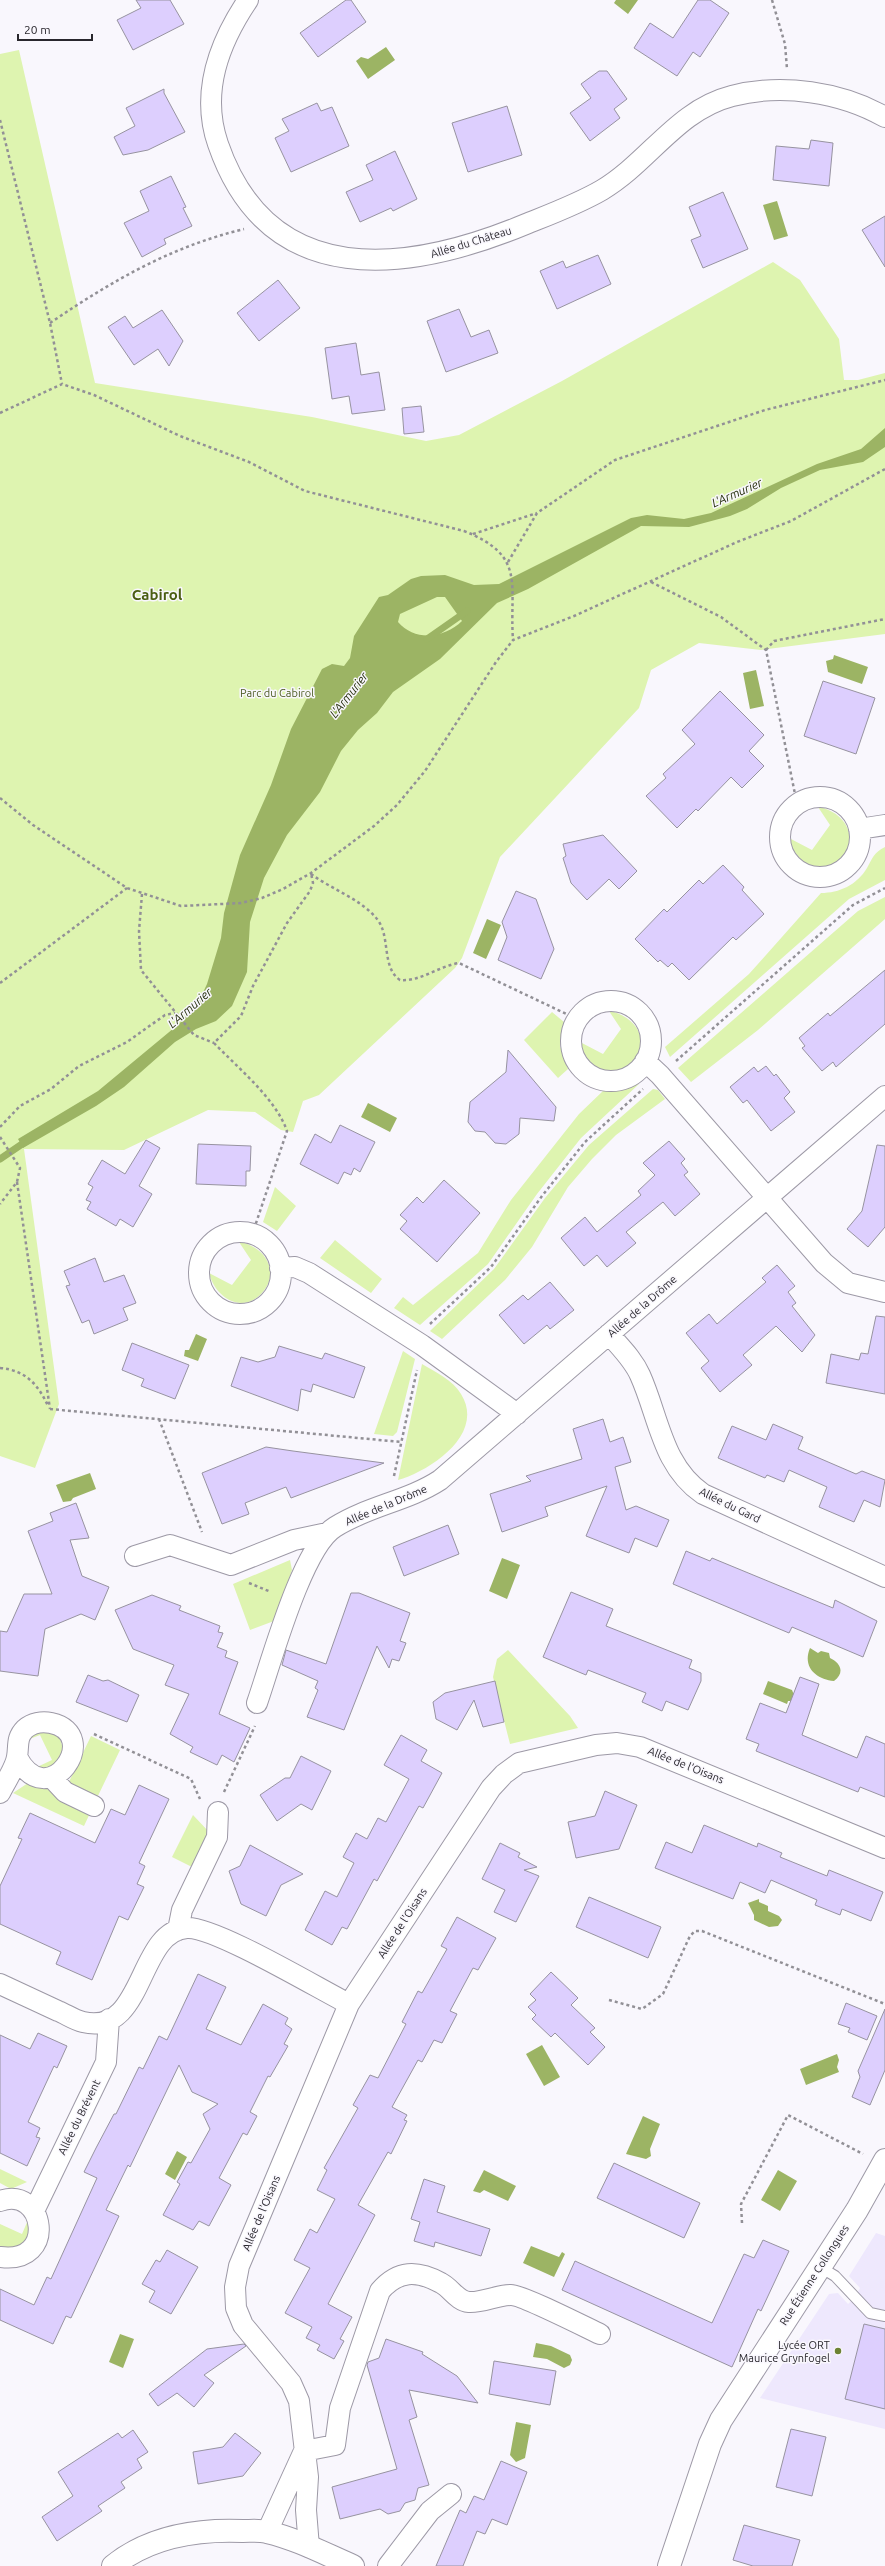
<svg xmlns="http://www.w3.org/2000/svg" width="885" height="2566" font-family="Ubuntu,sans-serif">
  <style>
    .built { fill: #eee8fd }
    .green { fill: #def4b0 }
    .water { fill: #9cb464; fill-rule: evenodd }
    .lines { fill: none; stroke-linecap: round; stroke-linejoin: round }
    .stream { stroke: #9cb464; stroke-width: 7 }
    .building { fill: #ddcffe; stroke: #9793a0 }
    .service-casing { stroke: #9d99a6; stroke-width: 12 }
    .minor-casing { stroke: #9d99a6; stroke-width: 22 }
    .tertiary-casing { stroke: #9d99a6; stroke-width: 24 }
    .secondary-casing { stroke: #9d99a6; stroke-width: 24 }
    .path { stroke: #929096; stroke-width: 2.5; stroke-dasharray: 3 3; stroke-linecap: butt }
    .service { stroke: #fff; stroke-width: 10 }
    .minor { stroke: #fff; stroke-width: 20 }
    .tertiary { stroke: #fff; stroke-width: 22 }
    .secondary { stroke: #fff; stroke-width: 22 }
    .poi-dot { fill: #6c8233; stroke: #f9f7fd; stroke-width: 1.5 }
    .labels { text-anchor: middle; stroke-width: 3; stroke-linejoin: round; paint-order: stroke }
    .street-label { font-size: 11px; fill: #29272d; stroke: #f9f7fd }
    .park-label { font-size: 11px; fill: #4b5b21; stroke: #f9f7fd }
    .poi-label { font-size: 11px; fill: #29272d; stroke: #f9f7fd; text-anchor: end }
    .water-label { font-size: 12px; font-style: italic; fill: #27310e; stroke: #f9f7fd }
    .district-label { font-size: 15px; font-weight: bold; fill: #4a5d11; stroke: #f9f7fd }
  </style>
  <rect width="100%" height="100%" fill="#f9f7fd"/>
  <path class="built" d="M876,2233L885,2236V2429L760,2398L829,2294L838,2293L848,2304L855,2297L860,2288L849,2276Z"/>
  <path class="green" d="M19,50L95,383L312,417L426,441L459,435L562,381L773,262L800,280L839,339L844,380H858L885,373V634L761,650L699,643L651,670L639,708L500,857L462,958L455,968L319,1095L303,1101L293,1132L281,1130L255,1112L208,1110L124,1150L24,1149L59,1404L35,1468L0,1456V54Z
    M818,807C842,810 862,837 841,858C820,879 795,863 789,838L812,850L830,825Z
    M885,847V880L849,899L670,1057L665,1047L749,974L821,893C839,893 857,885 867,868C872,859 874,852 885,847Z
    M885,897V919L758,1030L691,1082L678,1068L858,911Z
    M609,1011C633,1015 654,1040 632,1062C612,1084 585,1066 580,1042L603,1054L621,1029Z
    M552,1012L564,1022L560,1046L568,1069L558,1078L524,1040Z
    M639,1084L581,1138L537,1194L488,1264L420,1325L394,1308L403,1297L413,1305L478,1253L511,1200L579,1114L604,1090H616Z
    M653,1089L658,1090L665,1099L616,1135L592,1159L568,1187L532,1247L505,1280L442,1339L430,1331L494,1269L545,1198L589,1145Z
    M275,1187L296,1206L277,1231L263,1222Z
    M335,1240L382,1279L371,1293L320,1258Z
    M239,1242C263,1245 282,1271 262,1293C241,1315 215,1297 209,1273L232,1285L251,1260Z
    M403,1351L415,1359L397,1432L393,1436L374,1434Z
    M422,1364C435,1372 453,1380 461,1394C486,1434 430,1471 398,1480Z
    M290,1560L292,1570L274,1621L250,1630L233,1584Z
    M508,1650L570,1716L578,1728L510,1744L493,1677L497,1659Z
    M44,1730L59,1736L64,1751L51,1770L35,1768L52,1760L40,1735L27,1740L29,1735Z
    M91,1736L120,1750L96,1800L67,1786Z
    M31,1781L91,1811L84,1826L13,1793Z
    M193,1815L210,1833L194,1868L172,1857Z
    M0,2169L27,2182L11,2189L0,2183Z
    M28,2220L31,2234L20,2247L0,2248V2224L22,2234Z"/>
  <path class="water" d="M616,0H638L628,14L614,3Z
    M386,47L395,60L368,79L356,61L361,57L368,59Z
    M777,201L788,236L774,240L763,205Z
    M885,428V447L863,462L820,470L781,488L747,509L730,516L689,527L641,526L528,589L497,603L440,659L393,692L377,713L358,730L341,751L320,792L287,835L264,878L250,922L247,972L232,1006L216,1021L196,1029L175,1042L124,1087L96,1106L23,1148L18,1139L98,1091L180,1023L200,999L207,984L221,938L224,913L240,855L271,785L291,729L322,669L332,664L344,666L350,658L354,636L379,597L388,595L411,579L421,576L445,575L474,585L499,584L631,518L647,515L684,519L711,513L817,464L861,449ZM437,597H445L462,621C445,638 415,642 398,622L400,614Z
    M834,655L868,667L862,684L828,672L826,661L833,659Z
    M756,670L764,706L750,709L743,673Z
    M487,919L501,925L486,959L473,953Z
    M368,1103L397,1118L390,1132L361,1117Z
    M196,1334L207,1339L198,1361L184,1356L185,1350H189Z
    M90,1473L96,1489L73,1498L71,1501L63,1502L56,1485Z
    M502,1558L520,1565L507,1599L489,1591Z
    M810,1648L818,1653L821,1651L829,1653L830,1658C841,1663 845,1673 834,1681C816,1679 802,1667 810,1648Z
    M768,1681L792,1690L794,1695L792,1701H788L787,1704L763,1694Z
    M759,1899V1902L768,1906V1911L779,1916L782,1920L778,1926L769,1927L754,1920V1915L748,1903Z
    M542,2045L560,2077L544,2086L526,2054Z
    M837,2054L839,2060L837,2067L839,2072L806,2085L800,2069Z
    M643,2116L660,2124L650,2149L651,2156L646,2159L626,2154Z
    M177,2151L187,2157L175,2180L165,2174Z
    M484,2170L516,2186L508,2201L484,2190L480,2193L473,2191Z
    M778,2170L797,2181L780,2211L761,2200Z
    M531,2246L559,2257L562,2252L565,2254L554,2277L523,2263Z
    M120,2334L134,2339L123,2368L109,2362Z
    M536,2343L551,2346L570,2355L572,2360L570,2365L564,2368L547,2359L533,2357Z
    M516,2422L531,2425L525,2458L516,2462L510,2455Z"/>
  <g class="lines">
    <path class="stream" d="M427,639L467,611
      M0,1159L28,1140"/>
  </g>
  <path class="building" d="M136,0H170L184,24L133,50L117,20L141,8Z
    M346,0H351L366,22L318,57L300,33Z
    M698,0H710L729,13L700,57L693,52L677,76L634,48L650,23L673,38Z
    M599,71H607L627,99L614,109L620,118L590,141L570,113L591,98L581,84Z
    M164,89V93L185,132L148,150L123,155L114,137L135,126L126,108Z
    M317,103L321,111L332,107L349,146L291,172L275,138L289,131L282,119Z
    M507,106L522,155L468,172L452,123Z
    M811,140L833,143L829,186L773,180L776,146L809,149Z
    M395,151L417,199L393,211L391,208L360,222L346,192L373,180L366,165Z
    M171,176L186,207L183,208L192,226L164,239L166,244L142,257L124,223L149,211L140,191Z
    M723,192L748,249L703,268L691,240L701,236L689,207Z
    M885,216V267L862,230Z
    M598,255L611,284L557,309L540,271L563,261L566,268Z
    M278,280L300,308L259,341L237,313Z
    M459,309L471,337L489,330L498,353L446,372L427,321Z
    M162,310L183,341L169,366L158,349L134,365L108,327L125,316L133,328Z
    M356,343L361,375L379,372L385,410L352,414L349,396L332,399L325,348Z
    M421,406L424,432L404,434L402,408Z
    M823,681L875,698L856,754L804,736Z
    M720,691L764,735L749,751L764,766L742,788L731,777L698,811L696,809L677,828L646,796L666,778L663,774L695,744L682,730Z
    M603,835L637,871L619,889L609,879L587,900L571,883L563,858L566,856L563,844Z
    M723,865L744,887L742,890L764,914L736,940L733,937L689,980L672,963L668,967L660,960L658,962L635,939L664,909L667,912L699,880L703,884Z
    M516,891L536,899L554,949L541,979L498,960L507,937L502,922Z
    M885,970V1024L836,1067L833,1062L822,1071L802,1048L805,1046L799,1038L828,1013L830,1016Z
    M508,1050L556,1107L554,1121L520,1118L519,1134L506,1144L495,1143L485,1132L475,1131L468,1122L470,1102L506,1072Z
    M766,1066L774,1076L776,1074L790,1092L784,1098L795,1112L771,1131L747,1100L743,1103L730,1087L754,1067L758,1072Z
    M340,1125L375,1142L360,1172L354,1168L351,1175L344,1172L338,1184L300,1164L315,1134L331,1143Z
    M146,1140L160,1148L139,1186L152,1194L133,1227L120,1219L116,1226L87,1209L91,1202L86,1200L93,1187L88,1184L102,1160L125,1174Z
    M669,1141L685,1159L681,1163L688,1172L684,1175L700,1194L675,1216L663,1202L626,1232L636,1243L607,1267L597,1255L584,1266L561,1238L585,1217L597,1232L641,1195L638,1191L655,1175L643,1163Z
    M198,1144L251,1146L250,1171H246V1186L196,1184Z
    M877,1145L885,1146V1227L868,1247L847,1229L862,1211Z
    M444,1180L480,1213L437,1262L400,1229L407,1221L400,1215L417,1197L423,1203Z
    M95,1258L104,1282L124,1275L136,1303L123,1308L128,1320L94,1334L89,1320L82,1323L66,1286L70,1285L64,1271Z
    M777,1265L795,1286L788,1292L796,1303L792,1306L815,1335L802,1352L776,1326L743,1355L752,1365L720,1392L701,1368L709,1361L686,1333L709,1314L717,1324L766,1282L762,1278Z
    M550,1282L574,1310L550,1329L547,1325L524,1344L499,1315L523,1295L528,1300Z
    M876,1316L885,1317V1394L826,1383L831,1354L859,1360L861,1353L868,1354Z
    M132,1343L189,1365L175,1399L141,1386L144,1379L122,1370Z
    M279,1346L322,1359L325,1353L365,1367L354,1398L313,1384L311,1392L301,1389L298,1411L231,1386L241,1357L258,1362L275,1357Z
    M603,1419L610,1442L623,1437L631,1462L615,1467L626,1510L636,1506L669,1520L657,1547L635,1538L629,1553L586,1536L607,1486L545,1507L548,1516L502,1532L490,1494L531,1481L526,1476L582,1459L573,1429Z
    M773,1424L803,1437L798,1449L856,1474L862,1471L885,1480L880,1507L864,1500L854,1522L819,1507L827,1487L789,1470L784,1482L767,1475L765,1478L718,1458L732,1426L766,1440Z
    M266,1447L293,1451L384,1463L291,1498L286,1487L245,1503L249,1514L222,1524L202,1473Z
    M76,1503L89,1538L70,1540L82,1576L109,1587L95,1620L81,1614L45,1629L38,1676L0,1671V1631L7,1632L24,1594H52L28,1531L53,1521L50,1513Z
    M448,1525L459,1554L404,1576L393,1547Z
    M686,1551L710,1561L712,1558L833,1608L835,1600L877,1621L863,1657L792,1627L789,1633L673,1584Z
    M571,1592L613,1609L606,1626L692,1660L689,1668L701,1673V1681L688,1710L666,1701L662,1711L642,1702L646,1693L588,1670L586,1675L543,1657Z
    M351,1593H359L410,1613L400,1641L406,1643L399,1661L392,1659L389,1668L377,1646L344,1730L307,1717L318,1690L315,1688L318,1681L282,1665L286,1650L326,1664Z
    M152,1595L181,1606L179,1610L220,1626L218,1632L223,1633L217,1647L227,1651L225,1657L238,1662L219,1714L250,1728L234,1762L222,1755L217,1765L190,1752L193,1747L170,1734L189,1694L165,1685L174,1665L133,1649L115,1610Z
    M88,1675L103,1681L108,1680L139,1695L127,1722L76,1702Z
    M800,1677L819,1684L802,1735L857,1758L866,1736L885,1744V1797L860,1787L858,1792L756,1751L759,1744L746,1739L760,1703L786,1713Z
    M495,1681L504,1722L483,1727L474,1700L457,1730L436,1719L433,1702L445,1693Z
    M401,1735L427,1750L421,1761L442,1773L423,1808L419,1806L377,1881L374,1879L347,1929L342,1927L332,1945L305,1930L325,1891L337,1897L354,1863L343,1857L356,1833L367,1839L378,1818L386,1822L409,1779L384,1765Z
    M301,1756L331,1771L312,1810L301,1804L277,1821L260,1795L285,1778H290Z
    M139,1785L169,1799L139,1863L145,1866L137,1884L144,1887L128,1920L119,1916L92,1980L56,1964L61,1952L0,1924V1886L22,1839L18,1838L30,1813L95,1843L111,1809L125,1815Z
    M605,1791L637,1805L619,1849L576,1858L568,1822L595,1816Z
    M704,1825L757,1847L758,1843L782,1853L780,1857L827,1876L829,1870L883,1892L871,1921L842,1909L840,1915L815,1905L817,1900L771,1880L765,1893L740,1882L733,1899L655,1868L666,1842L692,1853Z
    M500,1843L520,1853L518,1857L537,1867L524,1870L539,1876L516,1922L494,1912L505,1890L482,1879Z
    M250,1845L303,1874L281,1885L266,1916L241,1904L229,1871L240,1866Z
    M589,1897L661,1927L648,1958L576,1927Z
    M457,1917L496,1938L478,1970L473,1968L450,2011L457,2014L442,2043L434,2040L422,2062L418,2060L392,2107L407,2115L404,2120L407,2121L391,2154L388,2152L358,2205L375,2215L328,2304L352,2317L340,2339L344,2341L334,2359L317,2350L320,2345L306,2338L312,2327L285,2313L310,2268L294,2260L310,2229L317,2233L335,2199L317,2190L327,2170L324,2168L358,2108L353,2105L370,2075L378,2078L406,2024L402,2022L418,1991L422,1993L447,1949L441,1946Z
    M551,1972L578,1998L571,2005L595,2028L590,2032L605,2047L588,2065L555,2033L551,2037L532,2019L536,2015L528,2007L536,2000L530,1994Z
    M198,1974L226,1987L206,2029L241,2045L263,2004L288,2018L285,2024L292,2029L284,2044L288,2046L270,2077L268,2076L250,2112L257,2116L247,2135L243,2133L219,2178L231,2185L209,2226L199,2221L193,2230L163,2215L180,2184L177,2182L188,2162L191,2163L210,2129L203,2114L218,2104L192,2092L179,2065L130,2167L128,2165L106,2210L119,2216L71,2318L66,2316L53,2344L0,2320V2289L34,2305L47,2277L51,2279L97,2178L84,2172L96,2148L114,2114H116L139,2067L143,2069L159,2036L167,2040Z
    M846,2003L877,2016L867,2040L848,2032L850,2028L838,2024Z
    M885,2009V2070L870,2105L852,2097L860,2077L858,2071Z
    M38,2033L67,2046L57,2068L54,2066L28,2122L40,2128L36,2137L40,2138L27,2166L0,2153V2035L30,2049Z
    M614,2163L700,2203L684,2238L597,2198Z
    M424,2179L445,2186L437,2212L490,2229L481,2256L435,2242L434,2247L414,2241L420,2222L411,2219Z
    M763,2240L789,2251L761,2311L758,2309L732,2367L562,2290L575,2261L712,2323L744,2254L754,2258Z
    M167,2250L198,2267L171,2314L149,2302L155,2291L142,2284L156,2260L160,2262Z
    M864,2324L885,2329V2409L845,2399Z
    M386,2339L423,2352L422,2354L457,2376L478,2403L409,2390L417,2417L409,2420L429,2485L418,2488L415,2500L405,2503L400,2511L388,2514L380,2509L340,2519L332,2487L397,2469L367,2365L368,2362L379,2358Z
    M244,2344L246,2346L204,2375L214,2383L194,2407L177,2393L158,2406L149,2394L207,2349Z
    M494,2361L556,2371L550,2405L489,2394Z
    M791,2429L826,2437L812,2496L776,2487Z
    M133,2430L148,2452L137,2459L142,2468L121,2482L125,2488L98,2506L102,2511L57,2541L42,2517L73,2496L58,2472L118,2433L122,2438Z
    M235,2433L261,2453L243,2476L198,2484L193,2452L223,2447Z
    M501,2461L527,2472L507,2525L492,2519L485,2534L477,2531L463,2566H436L460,2510L466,2513L474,2496L484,2500Z
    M744,2525L800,2540L792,2566H753L733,2560Z"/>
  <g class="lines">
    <defs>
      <path id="service" d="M820,2267L835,2276L870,2313L885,2316"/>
      <path id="minor" d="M248,0C219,43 200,92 218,144C269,292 408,273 526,224C551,214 578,204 602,190C649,162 677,110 732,96C782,83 841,92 885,117
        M780 837a40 40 0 1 1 80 0a40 40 0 1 1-80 0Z
        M859,829L885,825
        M571 1041a40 40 0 1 1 80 0a40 40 0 1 1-80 0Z
        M645,1061L660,1075L824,1263L848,1283L885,1292
        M199 1273a41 41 0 1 1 82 0a41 41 0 1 1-82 0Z
        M280,1268L295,1267L309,1273L422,1345L517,1414
        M609,1334C620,1347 633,1359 640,1375C659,1417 662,1466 703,1494L885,1577
        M135,1556L170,1545L231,1565L294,1540L327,1533
        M257,1703C271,1663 302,1547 335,1527C368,1506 408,1501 440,1480L885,1096
        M51,1777L65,1792L94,1806
        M0,1793C5,1782 15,1769 17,1757C19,1746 16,1738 25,1729C32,1723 42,1721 51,1723C104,1734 48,1816 17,1757
        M178,1930L182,1910L217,1837L218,1812
        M0,1984C19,1993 39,2002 58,2011C66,2014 74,2020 83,2022C145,2037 137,1931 187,1928C214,1926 319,1989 349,2004
        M0,2201C45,2185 58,2265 0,2257
        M34,2211L106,2062L109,2019
        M304,2451L335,2445L340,2408L380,2291C398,2270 417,2270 441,2283C451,2288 457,2301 469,2302C482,2303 497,2295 511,2295C522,2295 585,2327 600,2334
        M267,2532L304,2451
        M309,2547L306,2510L308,2477L299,2401L291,2383L243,2325L236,2308L235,2287L239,2266L349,2004L491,1788L504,1774L519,1763L596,1745L617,1743L640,1747L885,1848
        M388,2566L430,2511L451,2494"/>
      <path id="tertiary" d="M113,2566C150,2536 197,2529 243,2531C251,2531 260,2530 267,2532C297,2539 325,2554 353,2566"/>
      <path id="secondary" d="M669,2566L710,2444L721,2420L857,2210L885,2160"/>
    </defs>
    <use href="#service" class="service-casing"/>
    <use href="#minor" class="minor-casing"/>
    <use href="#tertiary" class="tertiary-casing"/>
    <use href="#secondary" class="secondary-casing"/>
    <path class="path" d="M772,0L785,44L787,69
      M0,120L50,323L62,384
      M50,323C112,281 170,247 244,229
      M0,413L62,384L94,395L180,436L249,462L305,491L464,531C527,556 509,584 513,640
      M473,534L537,513
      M508,562L537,513L615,460L765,410L885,380
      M651,582L721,617L766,650L797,804
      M766,650L774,641L885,619
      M0,798L33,825L127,888L181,906L241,903L262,898L283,889L311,873L374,826L397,805L425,771L496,662L513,640L574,616L737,542L791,521L885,469
      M311,874C331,889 361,899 377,919C391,936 381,967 400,980C420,982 439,966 459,963L577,1019
      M142,894L139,931L141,970L194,1035L214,1043
      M0,983L127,888
      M676,1061L853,905L885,888
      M0,1127L20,1106L51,1089L79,1066L127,1042L165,1015L175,1013
      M0,1137L20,1168L17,1182L0,1204
      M17,1182L50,1409
      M252,1235L287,1131C276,1099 238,1068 214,1043L241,1016L253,986L287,923L310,891L313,883L311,873
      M430,1324L491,1267L542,1196L585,1142L643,1089
      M0,1368C25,1370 38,1384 48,1406
      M50,1409L401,1442
      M159,1419L202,1532
      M394,1476L417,1370
      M249,1583L271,1592
      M94,1734L191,1779L200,1799
      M224,1792L255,1726
      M609,2000L642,2009L663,1994L690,1936L695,1931H702L885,2004
      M742,2223L741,2204L788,2115L863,2154"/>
    <use href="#service" class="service"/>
    <use href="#minor" class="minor"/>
    <use href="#tertiary" class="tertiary"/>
    <use href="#secondary" class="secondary"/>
  </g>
  <circle class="poi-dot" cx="838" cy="2351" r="4"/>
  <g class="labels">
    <g class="street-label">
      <text transform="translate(471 242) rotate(-17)" y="4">Allée du Château</text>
      <text transform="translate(642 1306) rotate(-41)" y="4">Allée de la Drôme</text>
      <text transform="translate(386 1505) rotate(-23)" y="4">Allée de la Drôme</text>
      <text transform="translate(730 1505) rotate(26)" y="4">Allée du Gard</text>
      <text transform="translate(686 1765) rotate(22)" y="4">Allée de l'Oisans</text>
      <text transform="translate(402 1923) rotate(-57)" y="4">Allée de l'Oisans</text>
      <text transform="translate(79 2117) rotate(-64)" y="4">Allée du Brévent</text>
      <text transform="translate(261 2213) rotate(-67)" y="4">Allée de l'Oisans</text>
      <text transform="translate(814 2275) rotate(-57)" y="4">Rue Étienne Collongues</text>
    </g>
    <g class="park-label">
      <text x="277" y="697">Parc du Cabirol</text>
    </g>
    <g class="poi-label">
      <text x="830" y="2349">Lycée ORT<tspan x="830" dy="13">Maurice Grynfogel</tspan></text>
    </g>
    <g class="water-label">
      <text transform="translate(737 493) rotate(-24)" y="4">L'Armurier</text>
      <text transform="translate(349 695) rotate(-52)" y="4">L'Armurier</text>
      <text transform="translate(190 1008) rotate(-41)" y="4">L'Armurier</text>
    </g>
    <g class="district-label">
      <text x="157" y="600">Cabirol</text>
    </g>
  </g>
  <path d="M18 34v6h74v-6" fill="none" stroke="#29272d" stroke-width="2"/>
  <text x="24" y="34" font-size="12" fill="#29272d" stroke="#f9f7fd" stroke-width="3" paint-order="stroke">20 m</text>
</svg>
